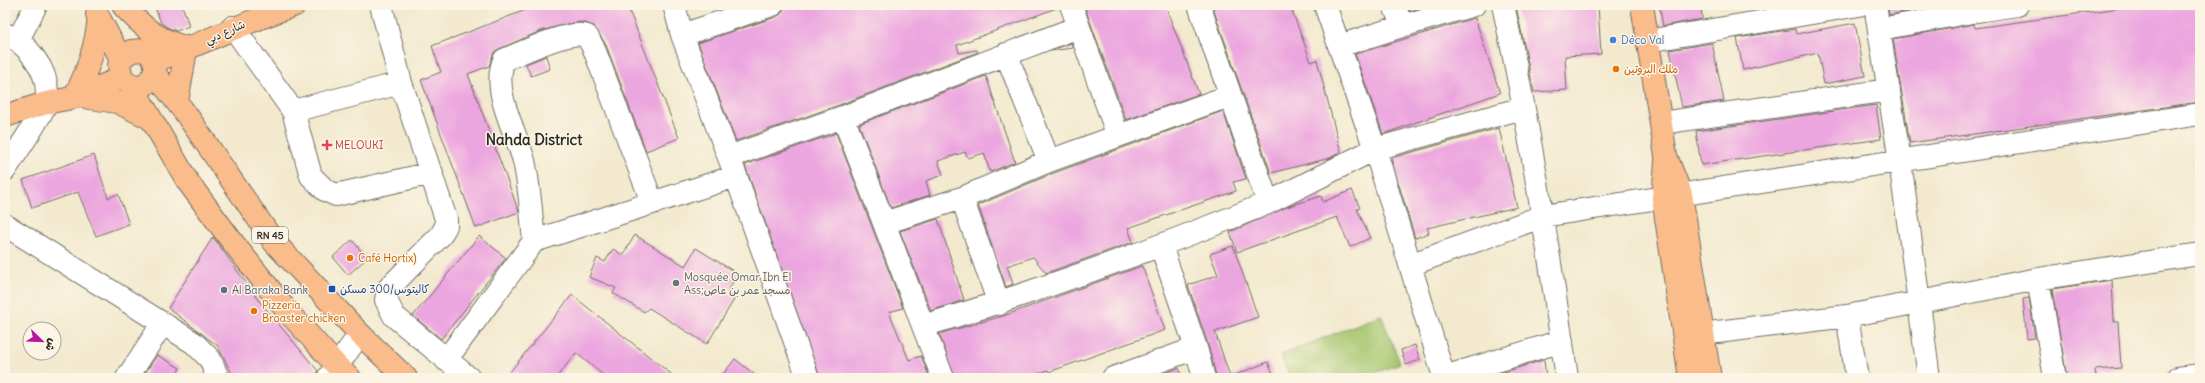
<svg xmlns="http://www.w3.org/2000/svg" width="2205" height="383" font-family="Delius,'Playpen Sans Arabic',sans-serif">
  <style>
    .green { fill: #a6c66e; stroke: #68784c }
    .building { fill: #eca6df }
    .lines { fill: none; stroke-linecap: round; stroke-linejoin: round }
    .minor-casing { stroke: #716e64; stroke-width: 24 }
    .major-casing { stroke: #716e64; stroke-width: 24 }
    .minor { stroke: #fff; stroke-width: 22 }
    .major { stroke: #f9bc8a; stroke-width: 22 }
    .shop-dot { fill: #3f7fe0; stroke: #fcf5e5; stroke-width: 1.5 }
    .food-dot { fill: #e8710a; stroke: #fcf5e5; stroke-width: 1.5 }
    .health-dot { fill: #e0444e; stroke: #fcf5e5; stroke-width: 1.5 }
    .worship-dot { fill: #6b7280; stroke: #fcf5e5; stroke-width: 1.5 }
    .transit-dot { fill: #1a4fb4; stroke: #fcf5e5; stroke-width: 1.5 }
    .service-dot { fill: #5c6f8a; stroke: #fcf5e5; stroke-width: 1.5 }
    .labels { text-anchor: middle; stroke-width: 3; stroke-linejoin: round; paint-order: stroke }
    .shield { fill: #fcf5e5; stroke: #6a6863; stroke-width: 1 }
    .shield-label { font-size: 10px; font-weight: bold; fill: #2b2b2b }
    .street-label { font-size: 11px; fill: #2b2b2b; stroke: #fcf5e5 }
    .shop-label { font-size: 11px; fill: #366cbe; stroke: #fcf5e5; text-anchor: start }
    .food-label { font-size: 11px; fill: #c56008; stroke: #fcf5e5; text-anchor: start }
    .health-label { font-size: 11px; fill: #be3a42; stroke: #fcf5e5; text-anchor: start }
    .worship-label { font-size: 11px; fill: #5b616d; stroke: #fcf5e5; text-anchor: start }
    .transit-label { font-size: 11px; fill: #164399; stroke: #fcf5e5; text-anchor: start }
    .service-label { font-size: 11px; fill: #4e5e75; stroke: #fcf5e5; text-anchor: start }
    .district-label { font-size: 15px; font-weight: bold; fill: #2b2b2b; stroke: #fcf5e5 }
  </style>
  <rect width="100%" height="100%" fill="#fcf5e5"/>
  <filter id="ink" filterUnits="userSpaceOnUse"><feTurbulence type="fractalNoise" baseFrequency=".025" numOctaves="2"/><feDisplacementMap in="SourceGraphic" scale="8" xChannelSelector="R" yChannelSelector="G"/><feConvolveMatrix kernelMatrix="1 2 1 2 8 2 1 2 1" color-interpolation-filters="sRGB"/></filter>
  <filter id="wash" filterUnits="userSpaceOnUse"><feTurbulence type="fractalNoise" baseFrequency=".012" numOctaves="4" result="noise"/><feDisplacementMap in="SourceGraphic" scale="16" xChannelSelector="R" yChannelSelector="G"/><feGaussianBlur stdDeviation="0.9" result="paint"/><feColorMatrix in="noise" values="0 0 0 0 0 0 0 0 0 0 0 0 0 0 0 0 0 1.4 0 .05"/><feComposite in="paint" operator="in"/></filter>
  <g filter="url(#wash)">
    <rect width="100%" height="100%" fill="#f2e9ce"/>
    <path class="green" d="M1381,315L1400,363L1363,378H1290L1281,355Z"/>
    <g id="blocks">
      <path class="building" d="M154,5H182L189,26L176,31L167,27L161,23Z
        M530,5H627L679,138L646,151L606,45L594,26L581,22L566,24L541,31L499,49L494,52L489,66L468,74L519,212L476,228L421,80L441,72L432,46L531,8Z
        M792,5H1059V7L957,45L959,53L977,50L978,52L839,105L736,141L698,43L776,17L781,14L784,8Z
        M1084,5H1165L1199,94L1126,120Z
        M1212,5H1290L1311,62L1317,60L1341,152L1330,158L1271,173Z
        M1407,5H1429L1410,11Z
        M1598,5L1601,54L1565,56L1567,90L1534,92L1516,6Z
        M1659,5H1701L1702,19L1663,26Z
        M1888,5H1941L1889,15Z
        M2141,5H2200V102L1910,143L1893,39L1974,24L1975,28Z
        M1475,18L1500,93L1383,134L1355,54Z
        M1855,23L1865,76L1824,84L1818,53L1743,70L1737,38L1795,29L1796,34Z
        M1071,43L1073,48L1050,51Z
        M1712,43L1724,101L1682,107L1670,50Z
        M546,56L550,69L531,76L526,64Z
        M986,76L1015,162L990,172L984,153L968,158L965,152L938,161L943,175L926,181L930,195L891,208L859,124Z
        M1876,105L1881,139L1701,165L1696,131Z
        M1223,111L1246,179L1233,182L1236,191L1128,228L1133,242L1046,273L1033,257L1007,266L1013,284L1006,287L978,205L1054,173Z
        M1499,128L1517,207L1427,228L1429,233L1415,238L1391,158Z
        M836,133L903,308L889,312L909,360L921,356L930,378H820L745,165Z
        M94,155L108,198L118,194L129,224L96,236L78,192L32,208L23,180Z
        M1352,190L1360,208L1357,209L1370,238L1350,247L1337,217L1237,252L1230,232L1287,207L1321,196L1323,202Z
        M938,219L964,300L931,311L900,231Z
        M635,235L685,266L696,248L738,274L727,292L735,298L707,344L649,308L644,312L613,293L616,288L589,277L597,258L605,262L613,249L623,255Z
        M479,236L506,258L441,339L413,316Z
        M213,237L260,302L318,371L316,378H234L218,346L168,308Z
        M352,240L367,258L348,275L333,257Z
        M1233,246L1258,317L1215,332L1230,377L1268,362L1275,378H1217L1216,376L1208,344L1188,285L1218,275L1210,254Z
        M1142,266L1165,330L1049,372L1048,370L1027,378H955L939,334L1003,316Z
        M2112,280L2114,322H2118L2121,368L2095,370L2096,376L2067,378L2052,289Z
        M572,295L676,378H607L576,353L556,378H505Z
        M2029,298L2035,338L2027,339L2023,299Z
        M1415,345L1420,360L1406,365L1401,350Z
        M157,355L180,368L175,378H142Z
        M735,359L759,378H720Z
        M1544,360L1546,378H1484Z
        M1179,368L1182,378H1150Z"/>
    </g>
  </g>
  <g filter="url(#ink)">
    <use href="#blocks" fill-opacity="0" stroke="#716e64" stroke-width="1"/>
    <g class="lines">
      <defs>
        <path id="minor" d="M381,5L401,83L446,219V226L441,235L388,289L386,300L394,316L469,378
          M674,5L682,35L736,176L808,378
          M1325,5L1375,149L1444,377L1442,378
          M1503,5C1530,128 1549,253 1567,378
          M1875,5L1900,161L1929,378
          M1982,5L1983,10L2017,5
          M1402,26L1474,5
          M233,27L293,111L311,176L325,190L336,195L432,173
          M1880,29L1983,10
          M5,34C18,39 27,47 35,59C44,71 49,86 46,102C44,113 13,157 5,170
          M682,35L772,5
          M18,40L36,5
          M1647,41L1859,5
          M1339,46L1402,26L1394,5
          M1006,54L1049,161
          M293,111L401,83
          M843,117L884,223
          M1661,123L1889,90
          M1118,136L1229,96
          M729,157L843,117L1078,27
          M962,198L999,304
          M1268,203L1375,149L1523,108
          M5,225L194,343L210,359L218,378
          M534,241C531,215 530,187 524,161C516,131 491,91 504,60C521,53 570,29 587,36L594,49L652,202
          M1161,246L1196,348
          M1410,265L1543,216L2200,114
          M2038,279L2055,378
          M1847,316L1857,378
          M923,326L884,223L962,198L1049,161L1118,136L1071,5
          M1685,336L1847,316L2038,279L2200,254
          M446,360L534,241L736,176
          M1444,377L1562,341
          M127,378L163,323
          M328,378L360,334
          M943,378L923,326C1040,291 1155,249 1268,203L1199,5
          M1113,378L1196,348L1204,378
          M2178,378L2200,375"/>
        <path id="major" d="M1642,5L1666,156L1681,194L1710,378
          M124,7C145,29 159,41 189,48
          M97,14L121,59
          M155,61C202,44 247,21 295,5
          M155,74L145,85L132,86L122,78L119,65L121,59L131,51L143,50L150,54L155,61V74L186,114L274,242L360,334L406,378
          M132,86L188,182L234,244L287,311L337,366L350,378
          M76,96L117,102L150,118
          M74,97C88,72 96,45 99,17
          M177,102L186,50
          M5,116L46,103L72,98L122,78
          M1666,161L1663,198L1690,378"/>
      </defs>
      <use href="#minor" class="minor-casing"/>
      <use href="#major" class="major-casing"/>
      <use href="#minor" class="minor"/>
      <use href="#major" class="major"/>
    </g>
  </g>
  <circle class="shop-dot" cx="1613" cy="40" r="4"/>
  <g class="food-dot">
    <circle cx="1616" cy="69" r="4"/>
    <circle cx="350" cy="258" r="4"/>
    <circle cx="254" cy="311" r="4"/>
  </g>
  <path class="health-dot" d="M325 139h4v4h4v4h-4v4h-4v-4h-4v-4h4z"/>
  <circle class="worship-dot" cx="676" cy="283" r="4"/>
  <rect class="transit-dot" x="328" y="285" width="8" height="8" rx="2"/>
  <circle class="service-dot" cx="224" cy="290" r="4"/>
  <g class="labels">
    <rect class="shield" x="252" y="227" width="36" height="16" rx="3"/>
    <g class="shield-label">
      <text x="270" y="239">RN 45</text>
    </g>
    <g class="street-label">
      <text transform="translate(225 32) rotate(-24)" y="4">شارع دبي</text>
    </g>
    <g class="shop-label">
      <text x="1621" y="44">Déco Val</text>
    </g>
    <g class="food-label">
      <text x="1624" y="73">ملك البروتين</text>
      <text x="358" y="262">Café Hortix)</text>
      <text x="262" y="309">Pizzeria<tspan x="262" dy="13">Broaster chicken</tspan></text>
    </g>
    <g class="health-label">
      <text x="335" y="149">MELOUKI</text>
    </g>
    <g class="worship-label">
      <text x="684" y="281">Mosquée Omar Ibn El<tspan x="684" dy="13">Ass;مسجد عمر بن عاص</tspan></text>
    </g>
    <g class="transit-label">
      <text x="340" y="293">كاليتوس/300 مسكن</text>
    </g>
    <g class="service-label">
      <text x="232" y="294">Al Baraka Bank</text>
    </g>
    <g class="district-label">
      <text x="534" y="145">Nahda District</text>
    </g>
  </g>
  <rect width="2205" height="383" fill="none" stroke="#fcf5e5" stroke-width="20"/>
  <g transform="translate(42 341) rotate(113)"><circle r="19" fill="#fcf5e5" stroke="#a8a49b"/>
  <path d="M0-3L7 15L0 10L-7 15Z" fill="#b5179e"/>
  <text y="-6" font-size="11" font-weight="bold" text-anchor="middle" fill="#2b2b2b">ش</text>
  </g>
</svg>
